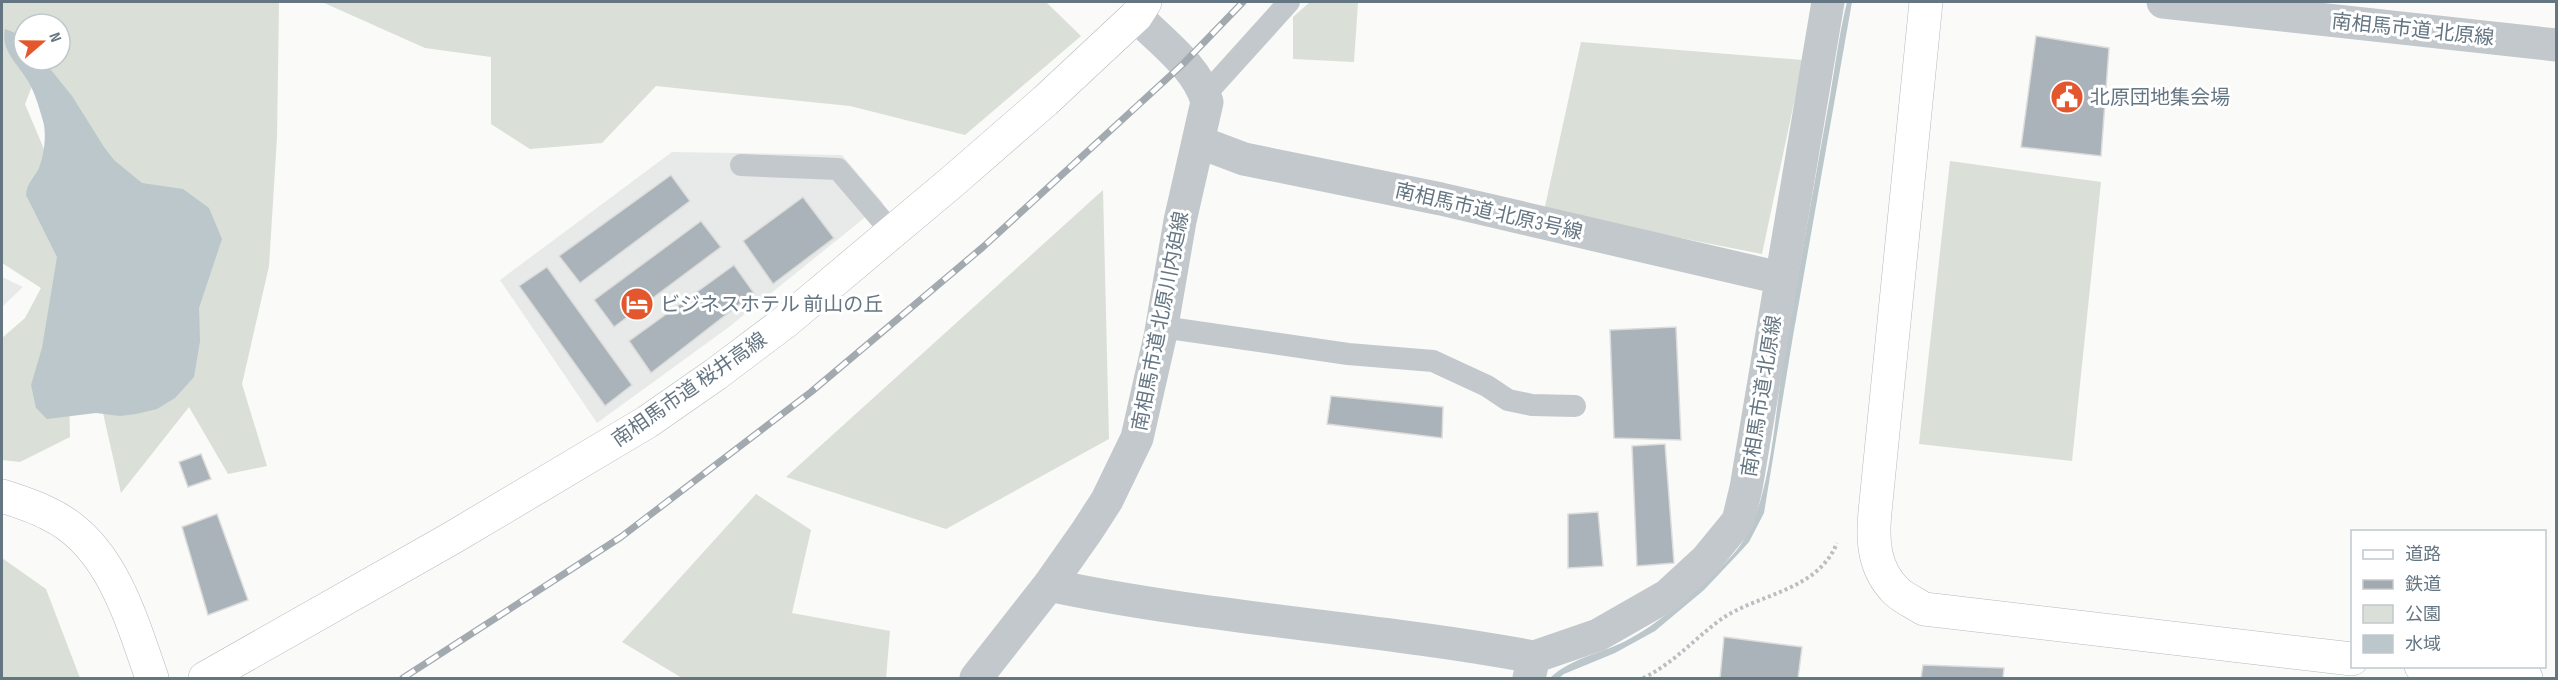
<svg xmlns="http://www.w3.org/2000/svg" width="2558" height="680" font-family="'Sofia Sans Condensed','Noto Sans JP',sans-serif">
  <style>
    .built { fill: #e8e9e9 }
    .green { fill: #dadfd7; fill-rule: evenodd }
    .water { fill: #bbc7cb }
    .building { fill: #aab3b9; stroke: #dcdcda; stroke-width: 1.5 }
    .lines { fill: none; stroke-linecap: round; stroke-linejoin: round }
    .secondary-casing { stroke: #b3babf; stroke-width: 34 }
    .path { stroke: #bbbfc2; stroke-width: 4; stroke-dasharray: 3 3; stroke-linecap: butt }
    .lane { stroke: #c3c8cc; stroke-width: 22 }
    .street { stroke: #c3c8cc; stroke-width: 33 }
    .secondary { stroke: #fff; stroke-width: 33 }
    .rail-casing { stroke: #a2aab0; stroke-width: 7 }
    .rail { stroke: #fff; stroke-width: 4.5; stroke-dasharray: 14; stroke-linecap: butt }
    .labels { text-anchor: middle; stroke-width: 6; stroke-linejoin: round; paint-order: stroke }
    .street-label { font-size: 20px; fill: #657683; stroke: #fff }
    .poi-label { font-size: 20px; fill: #657683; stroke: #fff; text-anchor: start }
  </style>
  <rect width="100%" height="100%" fill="#fafaf8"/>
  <path class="built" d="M672,152L842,155L883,203L729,327L597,423L500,280Z
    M2,277L23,287L2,307Z"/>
  <path class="green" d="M2,2H279L277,137L269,266L242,384L267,466L228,474L189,407L121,493L101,404L142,202L36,76L25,104L86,249L69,395L70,437L20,462L2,460V338L25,318L41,288L2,263ZM24,24H60V60H24Z
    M322,2H1046L1081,36L965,135L850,106L656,86L602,143L530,149L491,124V57L425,48Z
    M1310,2H1358L1354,62L1293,59V17Z
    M1581,42L1803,60L1762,254L1544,211Z
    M1950,161L2101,182L2072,461L1919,444Z
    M1103,190L1109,439L946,529L786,477Z
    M756,494L811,530L792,613L890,631L886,678H682L622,642Z
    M2,558L46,589L80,678H2Z"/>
  <path class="water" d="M1847,2H1852L1793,336L1764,513L1749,542L1739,553L1704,590L1655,631L1615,653L1564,674L1559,678H1550C1572,657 1605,653 1631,638C1660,623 1714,577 1736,551C1771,509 1774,419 1783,364C1797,280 1812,197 1827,113C1834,76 1838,38 1847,2Z
    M5,29L23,36L24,60H43L72,96L104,147L114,160L142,183L183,189L209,208L222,239L199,308L200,341L194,377L175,398L157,409L136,414L120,416L96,413L47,419L36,408L31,385L42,348L57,257L26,195C27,184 32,180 38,170C44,158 47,134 43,121C39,107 34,89 26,78C15,61 1,50 5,29Z"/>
  <path class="building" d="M2036,36L2109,48L2101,156L2021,147Z
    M671,175L690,201L580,283L559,256Z
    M803,197L834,238L773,284L743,241Z
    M701,221L721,247L614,327L594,300Z
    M734,265L754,293L651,373L629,341Z
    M547,267L632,385L605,406L519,286Z
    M1676,327L1681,440L1614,438L1610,330Z
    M1331,396L1443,407L1442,438L1327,424Z
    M1665,444L1674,563L1637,566L1632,446Z
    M201,454L211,479L188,487L179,462Z
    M1598,512L1603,566L1568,568V514Z
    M217,514L248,600L208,615L182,527Z
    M1724,637L1802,647L1798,678H1720Z
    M1923,665L2004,668L2003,678H1921Z"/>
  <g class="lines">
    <defs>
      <path id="secondary" d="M1926,2L1875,512C1872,541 1874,569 1896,591C1903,598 1915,603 1924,609L2352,659
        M2,496C18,501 34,506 49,514C111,543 131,619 152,678
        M2421,666L2526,678
        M205,678L452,538L647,422L716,374L785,322L953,181L1045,101L1136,16L1145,2"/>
    </defs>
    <use href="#secondary" class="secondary-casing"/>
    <path class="path" d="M1643,678C1673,664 1693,640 1720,620C1758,593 1817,592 1837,543"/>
    <path class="lane" d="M1205,95L1289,2
      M741,165L838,169L892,232
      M1162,327L1348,354L1433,361L1487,386L1508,400L1532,405L1575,406"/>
    <path class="street" d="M2163,2L2556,45
      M1199,142L1244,159L1441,199L1780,278
      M1049,585C1209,619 1373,627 1534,657
      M976,678L1049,585L1087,531L1107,500L1137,438L1160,337L1180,221L1207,102C1198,68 1161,41 1136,16
      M1529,678L1534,657L1598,635L1668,595L1706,560L1738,521L1746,488L1828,2"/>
    <use href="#secondary" class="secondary"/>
    <defs>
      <path id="rail" d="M403,678L621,537L811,392L983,247L1183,64L1243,2"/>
    </defs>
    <use href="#rail" class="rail-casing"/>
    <use href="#rail" class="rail"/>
  </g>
  <defs>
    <symbol id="civic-disc" viewBox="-11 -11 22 22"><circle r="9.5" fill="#e4572e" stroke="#fff"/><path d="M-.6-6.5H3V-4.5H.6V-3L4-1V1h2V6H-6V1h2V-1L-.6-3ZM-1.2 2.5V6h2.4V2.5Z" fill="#fff"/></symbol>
    <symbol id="hotel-disc" viewBox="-11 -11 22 22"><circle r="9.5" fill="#e4572e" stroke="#fff"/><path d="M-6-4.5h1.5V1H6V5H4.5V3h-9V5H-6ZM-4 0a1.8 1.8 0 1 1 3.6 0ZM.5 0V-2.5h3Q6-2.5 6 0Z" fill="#fff"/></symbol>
  </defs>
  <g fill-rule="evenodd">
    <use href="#civic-disc" x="2048" y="78" width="38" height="38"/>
    <use href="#hotel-disc" x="618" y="285" width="38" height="38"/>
  </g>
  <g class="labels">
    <g class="street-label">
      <text transform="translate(2413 29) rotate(6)" y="7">南相馬市道 北原線</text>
      <text transform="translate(1489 211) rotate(13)" y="7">南相馬市道 北原3号線</text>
      <text transform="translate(1160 321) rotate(-79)" y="7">南相馬市道 北原川内廹線</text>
      <text transform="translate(689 389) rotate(-35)" y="7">南相馬市道 桜井高線</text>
      <text transform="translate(1761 396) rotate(-81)" y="7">南相馬市道 北原線</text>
    </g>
    <g class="poi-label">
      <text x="2090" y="104">北原団地集会場</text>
      <text x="660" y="311">ビジネスホテル 前山の丘</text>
    </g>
  </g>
  <rect width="2558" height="680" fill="none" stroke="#657683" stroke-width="6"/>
  <rect x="2351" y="530" width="195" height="138" fill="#ffffff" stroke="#c1c8cd" stroke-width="1.5"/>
  <rect x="2363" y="550" width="30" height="9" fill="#ffffff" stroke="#c1c8cd" stroke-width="1.5"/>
  <text x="2405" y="560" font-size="18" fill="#657683">道路</text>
  <rect x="2363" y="580" width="30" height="9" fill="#a2aab0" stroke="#c1c8cd" stroke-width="1.5"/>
  <text x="2405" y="590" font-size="18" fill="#657683">鉄道</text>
  <rect x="2363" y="605" width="30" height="18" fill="#dadfd7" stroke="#c1c8cd" stroke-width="1.5"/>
  <text x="2405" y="620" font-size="18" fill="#657683">公園</text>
  <rect x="2363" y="635" width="30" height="18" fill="#bbc7cb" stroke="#c1c8cd" stroke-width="1.5"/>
  <text x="2405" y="650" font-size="18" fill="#657683">水域</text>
  <g transform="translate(42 42) rotate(70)"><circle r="28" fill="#ffffff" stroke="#c1c8cd" stroke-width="1.5"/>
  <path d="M0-4.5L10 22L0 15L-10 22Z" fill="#e4572e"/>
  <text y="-9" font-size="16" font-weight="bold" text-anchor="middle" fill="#657683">N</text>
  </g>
</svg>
